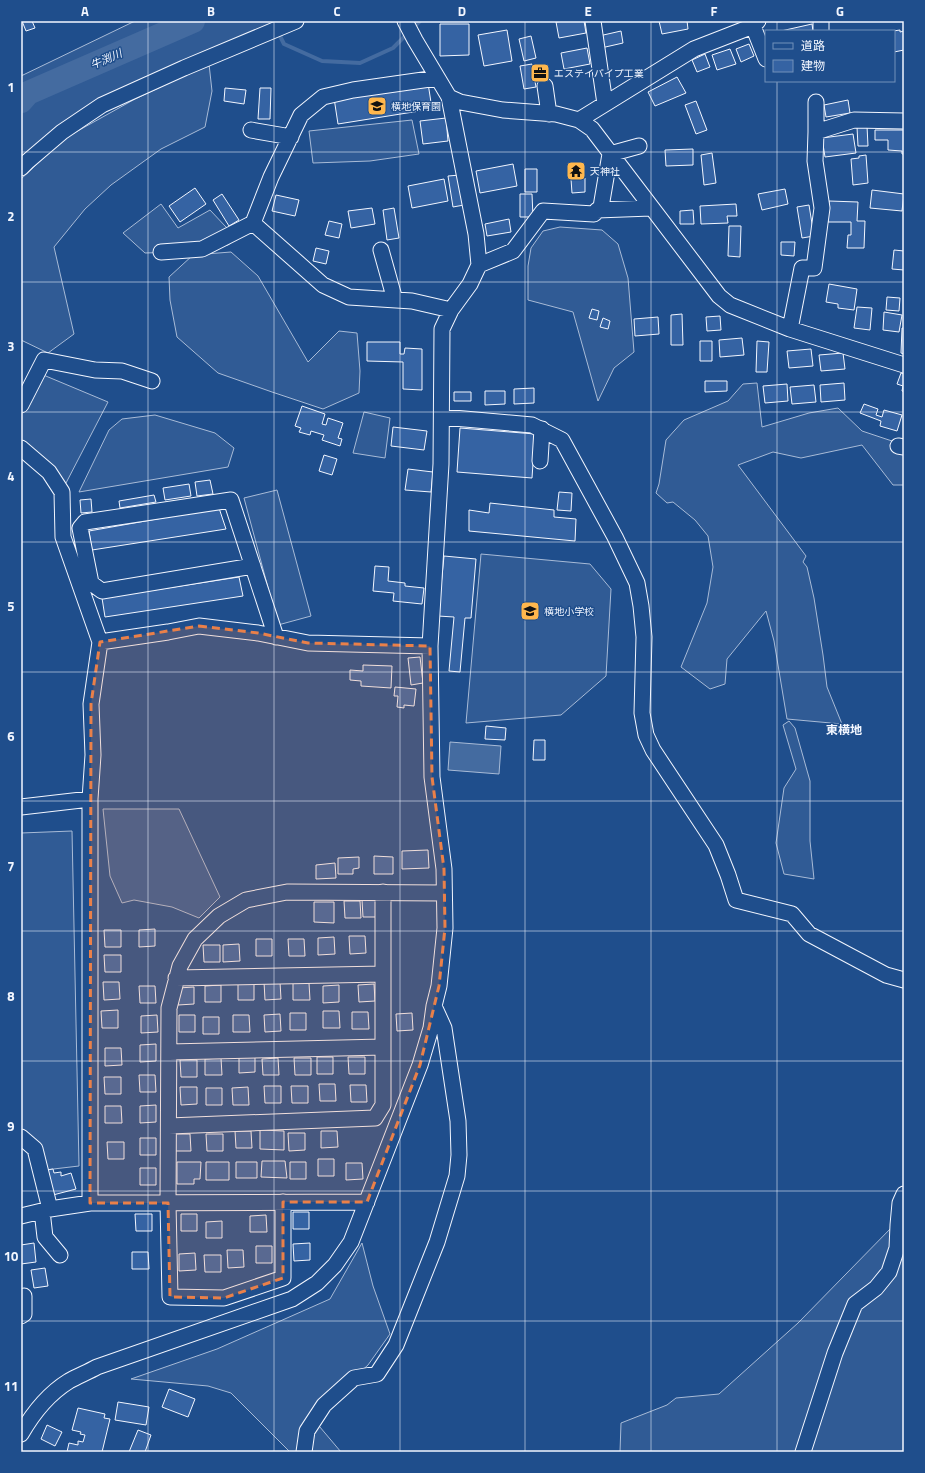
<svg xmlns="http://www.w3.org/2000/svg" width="925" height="1473" font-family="'Titillium Web','Noto Sans JP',sans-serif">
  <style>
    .built { fill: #305b95; stroke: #a8bbd7 }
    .water { fill: #446ba0; stroke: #a8bbd7 }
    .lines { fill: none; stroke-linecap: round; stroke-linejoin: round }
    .stream { stroke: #446ba0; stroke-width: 4 }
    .river { stroke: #446ba0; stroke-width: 24 }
    .building { fill: #3563a3; stroke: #f2f6ff }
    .minor-casing { stroke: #f2f6ff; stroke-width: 17 }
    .minor { stroke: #1f4e8c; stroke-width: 15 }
    .marked { fill: #ea8049; fill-opacity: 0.2; stroke: #ea8049; stroke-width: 3; stroke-dasharray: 8 5; stroke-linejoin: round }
    .grid { fill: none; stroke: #f2f6ff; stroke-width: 1; stroke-opacity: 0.55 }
    .labels { text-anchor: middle; stroke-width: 3; stroke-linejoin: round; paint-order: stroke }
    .poi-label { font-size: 10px; fill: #f2f6ff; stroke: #1f4e8c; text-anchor: start }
    .water-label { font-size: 11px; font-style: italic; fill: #f2f6ff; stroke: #1f4e8c }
    .quarter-label { font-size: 12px; font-weight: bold; fill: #f2f6ff; stroke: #1f4e8c }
    .neatline { fill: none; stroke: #f2f6ff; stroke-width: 1.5 }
    .grid-label { font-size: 13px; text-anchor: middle; font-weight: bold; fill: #f2f6ff }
  </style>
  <rect width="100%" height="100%" fill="#1f4e8c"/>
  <path class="built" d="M135,21H277L107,97L21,159V76Z
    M209,64L212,91L205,127L161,149L111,185L85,209L54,247L74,334L48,353L21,340V179L65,138L135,99Z
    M412,120L419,154L370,161L313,163L309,131Z
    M161,204L178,228L210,210L226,227L239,237L228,245L179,252L145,253L123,233Z
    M560,227L602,230L618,244L628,278L634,352L614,368L598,401L573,312L528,300V266L531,248L543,231Z
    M231,252L258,276L308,362L339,331L357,333L360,371L359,393L323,409L272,392L218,373L177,337L170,300L169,277L193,255Z
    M41,374L108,402L66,483L21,455V407Z
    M757,383L762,427L809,413L838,408L862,431L904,445V485H893L862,445L801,458L773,452L738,465L806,556L803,562L807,567L814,598L823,655L827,687L842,724L787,719L774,641L766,611L727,659L725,684L710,689L681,667L707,603L713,567L708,536L695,520L673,502L667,503L656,493L659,484L666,440L684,420L728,401L743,384Z
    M364,412L390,418L385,458L353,453Z
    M155,415L215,433L234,448L228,467L79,492L109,430L122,419Z
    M277,490L311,616L278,625L244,498Z
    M481,554L590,564L611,589L606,676L561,715L466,723Z
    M789,721L795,728L810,781V841L814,879L784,874L776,843L784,788L796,769L783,725Z
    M103,809H179L220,897L199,918L172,907L134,900L122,903L110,876Z
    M72,831L79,1166L45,1170L38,1143L21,1128V833Z
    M904,1208V1452H620L621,1423L667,1405L676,1398L719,1394L798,1323L893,1226Z
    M362,1243L373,1286L390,1334L368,1365L324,1405L314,1420L341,1452H290L231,1393L208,1386L131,1379L217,1349L330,1299Z"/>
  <path class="water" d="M450,742L501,746L499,774L448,770Z"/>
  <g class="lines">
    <path class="stream" d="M412,29L420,21
      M278,32L284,44L322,61L360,63L393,48L407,34"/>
    <path class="river" d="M21,101L28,93L193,21"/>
  </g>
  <path class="building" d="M22,21H32L35,28L26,31Z
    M564,21H584L586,33L559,38L556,22Z
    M659,21H687L688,29L662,34Z
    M440,24H469V55L440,56Z
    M812,24L813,31H781Z
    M507,30L512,61L484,66L478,35Z
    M900,30V32L904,31V50L894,52L893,31Z
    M621,31L623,43L601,48L599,36Z
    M531,36L536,58L524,61L519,39Z
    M749,44L754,56L741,62L736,49Z
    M587,48L590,64L564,69L561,53Z
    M730,49L736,64L717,70L712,55Z
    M705,54L710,67L697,72L692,60Z
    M532,64L536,87L524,89L520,66Z
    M677,77L686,93L655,106L648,92Z
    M428,83L432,109L338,124L334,98Z
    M225,88L246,90L244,104L224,101Z
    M260,88H271L270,119H258Z
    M848,100L850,113L826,117L824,105Z
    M696,101L707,130L696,134L685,105Z
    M446,118L448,141L423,144L420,121Z
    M867,126L868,146H858L857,127Z
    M875,130H904V154H902V151L888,150V140H875Z
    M853,134L856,153L825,157L822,138Z
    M693,149V165L666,166L665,150Z
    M712,153L716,183L704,185L701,155Z
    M866,155L868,183L853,185L851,159L859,158V156Z
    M513,164L517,186L480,193L476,171Z
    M525,169H537V192H525Z
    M460,175L464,205L453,207L448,176Z
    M585,178V192L572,193L571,179Z
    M444,179L448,201L412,208L408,186Z
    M195,188L206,204L180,222L169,206Z
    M785,189L788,204L762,210L758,194Z
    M872,190L904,194L902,211L870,208Z
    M222,194L239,220L229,226L213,200Z
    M520,194H532L533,217H520Z
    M276,195L299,200L295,216L272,211Z
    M829,201L858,202L857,221H865L864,248H847L848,235H851V222H828Z
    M736,204L737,216H727L728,223L701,224L700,206Z
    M809,205L814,236L802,238L797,207Z
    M372,208L375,224L351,228L348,211Z
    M394,208L399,238L387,240L383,210Z
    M693,210L694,224H680V211Z
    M509,219L511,232L487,236L485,224Z
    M329,221L342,224L339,238L325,235Z
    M729,226H741L740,257L728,256Z
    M781,242H795L794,256L781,255Z
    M316,248L329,251L326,264L313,261Z
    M894,250L904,251V270L892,269Z
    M829,284L857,289L854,310L838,308V304L826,302Z
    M887,297L900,298L899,311L886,310Z
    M857,307L872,308L870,330L854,328Z
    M592,309L599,311L597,320L589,318Z
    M884,312L902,315L899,332L883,330Z
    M682,314L683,345H671V315Z
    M720,316L721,330L707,331L706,317Z
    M658,317L659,334L635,336L634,319Z
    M603,318L610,321L608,329L600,327Z
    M902,328H904V354L901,353Z
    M742,338L744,355L720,357L719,340Z
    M700,341H712V361H700Z
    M757,341L769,342L767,372H756Z
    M367,342H400V354H404L405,348L422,349V390L403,389V362L367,361Z
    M811,349L813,366L789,368L787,351Z
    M843,353L845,369L821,371L819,355Z
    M901,373L904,374V392L902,391L903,386L897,384Z
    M705,381H727V391L705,392Z
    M844,383L845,400L821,402L820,385Z
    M787,384L788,401L765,403L763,386Z
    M814,385L816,402L792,404L790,387Z
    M534,388V403L514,404V389Z
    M485,391H505V404L485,405Z
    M454,392H471V401H454Z
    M864,404L878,409L876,415L882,417L884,410L902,415L897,431L880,426L881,421L860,413Z
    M302,406L325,414L322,424L326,425L328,418L343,423L338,438L342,439L340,446L322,440L324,435L311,431L310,435L299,432L301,428L295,426Z
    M393,427L427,431L424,450L391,446Z
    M460,428L535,434L532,478L457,472Z
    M324,455L337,459L332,475L319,471Z
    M408,469L433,472L431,492L405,490Z
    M210,480L213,494L197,496L195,482Z
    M189,484L191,496L165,500L163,488Z
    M559,492L572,493L571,511L557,510Z
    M154,495L156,502L120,508L119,501Z
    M91,499L92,512L81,513L80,500Z
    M490,503L554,510V517L576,519L575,541L469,531V510L489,513Z
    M219,508L226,529L92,550L89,531Z
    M444,556L476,559L471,618H465L460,672L449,671L454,617L438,616Z
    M375,566L389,567L388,581L405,583V586L424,588L422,604L393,601L394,593L373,591Z
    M239,577L243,596L105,617L102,598Z
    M420,657L423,683L411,685L408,658Z
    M363,665L392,666L391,688L361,686V681L350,680V670L363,671Z
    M395,687L416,689L414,706L404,705V708L397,707L398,696H394Z
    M486,726L506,728L505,740L485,739Z
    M534,740H545V760H533Z
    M428,850L429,868L402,869V851Z
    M374,856L393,857V874H374Z
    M359,857V868L353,869V874H338V858Z
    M335,863L336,878L316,879V865Z
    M379,899V917H363L362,900Z
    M344,901H360L361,918H345Z
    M314,902H334V923L314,922Z
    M155,929V946L139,947V930Z
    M104,930H121V947H105Z
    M349,936H365L366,953L350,954Z
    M334,937L335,954L318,955V938Z
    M256,939H272V956H256Z
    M288,939H304L305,956H289Z
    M239,944L240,961L223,962V945Z
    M203,945H220V962H204Z
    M104,955H121V972H105Z
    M103,982H119L120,999L104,1000Z
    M264,982H280L281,999L265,1000Z
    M238,983H254V1000H238Z
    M293,983H309L310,1000H293Z
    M374,984L375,1001L359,1002L358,985Z
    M221,985V1002H205V986Z
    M339,985V1002L323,1003V986Z
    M139,986H155L156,1003H140Z
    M194,987V1004L178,1005V988Z
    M118,1010V1028H102L101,1011Z
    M323,1011H339L340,1028H323Z
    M352,1012H368L369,1029H352Z
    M290,1013H306V1030H290Z
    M412,1013L413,1030L397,1031L396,1014Z
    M280,1014L281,1031L265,1032L264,1015Z
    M157,1015L158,1032L141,1033V1016Z
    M179,1015H195V1032H179Z
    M233,1015H249L250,1032H233Z
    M203,1017H219V1034H203Z
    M156,1044V1061L140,1062V1045Z
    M105,1048H121L122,1065L105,1066Z
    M239,1055H255V1072L239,1073Z
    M317,1057H333V1074H317Z
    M348,1057H365V1074H349Z
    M221,1058L222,1075H205V1059Z
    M278,1058L279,1075H263L262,1059Z
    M294,1058H311V1075H295Z
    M180,1060H197V1077H181Z
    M139,1075H155L156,1092H140Z
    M104,1077H121V1094H105Z
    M319,1084H335L336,1101H320Z
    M350,1085H366L367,1102H351Z
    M264,1086H281V1103H265Z
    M291,1086H308V1103H292Z
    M180,1087H197V1104L181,1105Z
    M248,1087L249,1105H233L232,1088Z
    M206,1088H222V1105H206Z
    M156,1105V1122L140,1123V1106Z
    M105,1106H121L122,1123H105Z
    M260,1130L284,1131V1150L260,1149Z
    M235,1131H251L252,1148H236Z
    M321,1131H337L338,1147L321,1148Z
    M288,1133H305V1150L289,1151Z
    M174,1134H190L191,1151H175Z
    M206,1134H223V1151H207Z
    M140,1138H156V1155H140Z
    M107,1142H124V1159H108Z
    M318,1159H334V1176H318Z
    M262,1161H285L287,1178L261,1177Z
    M177,1162H201L200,1179H194V1184H177Z
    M206,1162H229V1180H206Z
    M236,1162H257V1178H236Z
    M290,1162H306V1179H290Z
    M346,1163H362L363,1179L346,1180Z
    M140,1168H156V1185H140Z
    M53,1169L54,1173L61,1172V1176L71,1173L76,1189L53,1195L47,1170Z
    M293,1212H309V1229H293Z
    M135,1214H152V1231H136Z
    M181,1214H197V1231H181Z
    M266,1215L267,1232H250V1216Z
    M222,1221V1238H206V1222Z
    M34,1243L36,1262L21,1264V1245Z
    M310,1243V1260L294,1261L293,1244Z
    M256,1246H272V1263H256Z
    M227,1250H243L244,1267L228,1268Z
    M132,1252H148L149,1269H132Z
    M195,1253L196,1270L179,1271V1254Z
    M204,1255H221V1272H205Z
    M45,1268L48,1286L34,1288L31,1270Z
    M169,1389L195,1399L188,1417L162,1407Z
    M118,1402L149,1407L146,1425L115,1420Z
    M78,1408L105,1414L104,1418L110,1419L102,1452H67L69,1443L78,1445V1441L83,1442L85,1435L80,1434L81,1432L72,1430Z
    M47,1425L62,1432L55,1446L41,1439Z
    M138,1430L151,1435L145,1452H129Z"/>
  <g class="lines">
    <defs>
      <path id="minor" d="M593,21L605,104
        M821,21V31
        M753,26L766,59
        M437,78L353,90L323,97L301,115L271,177L253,223L323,285L349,297L412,301L451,310
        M545,86L549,114
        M449,97L460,102L503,110L556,114L579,120L592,129L719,296L730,305L790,329L904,365
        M816,102V132
        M579,120L694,49L753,26L758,21
        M251,130L291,137
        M21,168L28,161L62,132L102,105L184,68L296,21
        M597,210L651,208
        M381,250L395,300
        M161,252L202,249L253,223
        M479,265L513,251L543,211L594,214L601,207L610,154L639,146
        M790,329L802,268H814L822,208L815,161L816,132L854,120L904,121
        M21,405L44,360L95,370L122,371L152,381
        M442,417L532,425L562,440L615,537L637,583L641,606L644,637L642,713L646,735L653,750L716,845L728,875L736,900L792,914L809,934L886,975L904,980
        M898,446L904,447
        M21,448L49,472L62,492L63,537L100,642L91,704L93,755L90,799V1203
        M540,461L542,429
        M253,566L102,591L91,583L80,528L85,522L231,500L276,637
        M100,642L168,632L199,626L258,633L308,643L430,646
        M21,807L90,799
        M176,978L383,974
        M169,1052L383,1047
        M169,1126L375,1118L383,1105V892
        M21,1137L35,1149L50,1209
        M283,1202V1278L224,1298L170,1297L168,1203L169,1008L180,966L195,939L219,916L246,900L287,892L444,893
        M42,1211L45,1237L60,1255
        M21,1216L50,1209L90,1203L367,1202
        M21,1316L24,1314V1296
        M21,1434C33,1413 48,1394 69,1381C78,1376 88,1372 97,1367L292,1299L317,1283L335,1265L351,1242L420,1065L431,1028L434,1006L439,986L445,928L444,869L432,777L430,646L441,464L442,329L451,310L470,284L479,265L476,234L449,97L415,40L405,21
        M304,1452L307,1431L324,1405L354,1378L377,1374L396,1345L437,1242L457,1176L459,1155L458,1121L444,1028L434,1006
        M803,1452L835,1353L855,1304L876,1288L889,1272L897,1248L898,1225L900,1203L904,1194"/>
    </defs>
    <use href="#minor" class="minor-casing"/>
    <use href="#minor" class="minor"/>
  </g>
  <path class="marked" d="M199,626L258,633L308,643L430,646L432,777L444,869L445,928L439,986L420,1065L367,1202H283V1278L224,1298L170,1297L168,1203H90L91,704L100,642Z"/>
  <path class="grid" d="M148,21V1452M274,21V1452M400,21V1452M525,21V1452M651,21V1452M777,21V31M777,81V1452M21,152H904M21,282H904M21,412H904M21,542H904M21,672H904M21,801H904M21,931H904M21,1061H904M21,1191H904M21,1321H904"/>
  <defs>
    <symbol id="office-square" viewBox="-11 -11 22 22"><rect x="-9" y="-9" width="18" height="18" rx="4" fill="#ffb74d" stroke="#1f4e8c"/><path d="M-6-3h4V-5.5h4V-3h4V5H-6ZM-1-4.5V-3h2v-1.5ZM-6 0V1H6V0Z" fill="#111"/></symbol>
    <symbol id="school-square" viewBox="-11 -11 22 22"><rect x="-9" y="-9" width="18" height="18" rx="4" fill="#ffb74d" stroke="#1f4e8c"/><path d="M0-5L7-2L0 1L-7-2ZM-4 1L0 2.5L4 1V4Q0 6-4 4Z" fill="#111"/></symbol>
    <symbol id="temple-square" viewBox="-11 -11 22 22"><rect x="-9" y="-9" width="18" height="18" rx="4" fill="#ffb74d" stroke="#1f4e8c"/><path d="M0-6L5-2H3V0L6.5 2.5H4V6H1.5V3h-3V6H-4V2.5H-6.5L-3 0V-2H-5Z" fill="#111"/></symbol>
  </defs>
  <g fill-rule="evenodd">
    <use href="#office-square" x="529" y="62" width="22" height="22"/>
    <use href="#school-square" x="366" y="95" width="22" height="22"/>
    <use href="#temple-square" x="565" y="160" width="22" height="22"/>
    <use href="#school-square" x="519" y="600" width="22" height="22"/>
  </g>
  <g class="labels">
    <g class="poi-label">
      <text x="554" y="77">エステイパイプ工業</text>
      <text x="391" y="110">横地保育園</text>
      <text x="590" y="175">天神社</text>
      <text x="544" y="615">横地小学校</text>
    </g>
    <g class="water-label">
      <text transform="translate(106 59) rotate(-24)" y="4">牛渕川</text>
    </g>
    <g class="quarter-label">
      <text x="844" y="734">東横地</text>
    </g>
  </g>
  <rect width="925" height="1473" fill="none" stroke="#1f4e8c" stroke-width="44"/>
  <rect x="765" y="30" width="130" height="52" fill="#1f4e8c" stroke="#7391ba"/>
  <rect x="773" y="43" width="20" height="6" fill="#1f4e8c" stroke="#7391ba"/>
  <text x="801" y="50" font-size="12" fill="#f2f6ff">道路</text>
  <rect x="773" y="60" width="20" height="12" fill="#3563a3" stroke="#7391ba"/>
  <text x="801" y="70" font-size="12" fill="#f2f6ff">建物</text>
  <rect x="22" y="22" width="881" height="1429" class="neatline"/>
  <g class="grid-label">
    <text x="85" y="16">A</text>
    <text x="211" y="16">B</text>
    <text x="337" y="16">C</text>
    <text x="462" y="16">D</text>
    <text x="588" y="16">E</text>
    <text x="714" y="16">F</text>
    <text x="840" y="16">G</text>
    <text x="11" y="92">1</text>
    <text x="11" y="221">2</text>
    <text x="11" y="351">3</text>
    <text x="11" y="481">4</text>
    <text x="11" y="611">5</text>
    <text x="11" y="741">6</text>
    <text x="11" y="871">7</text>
    <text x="11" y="1001">8</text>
    <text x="11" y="1131">9</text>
    <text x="11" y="1261">10</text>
    <text x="11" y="1391">11</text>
  </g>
</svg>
